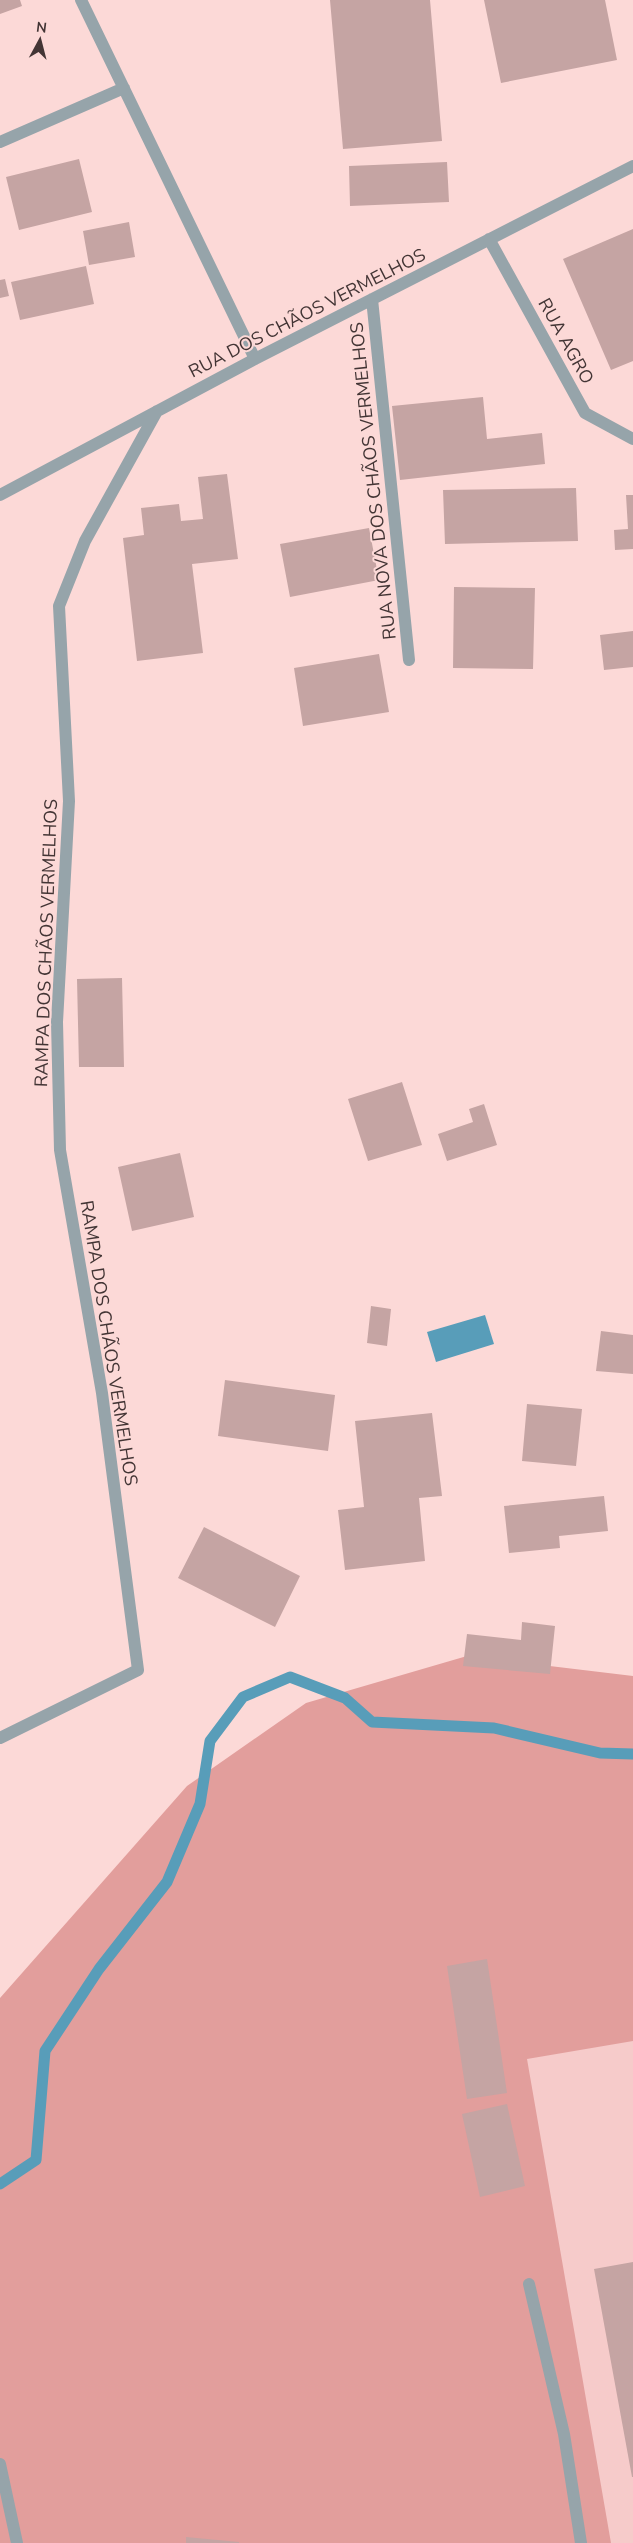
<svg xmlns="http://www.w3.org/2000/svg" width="633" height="2543" font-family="'Nunito Sans',sans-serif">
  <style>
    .built { fill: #f6cbca }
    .forest { fill: #e29e9c }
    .water { fill: #589db9 }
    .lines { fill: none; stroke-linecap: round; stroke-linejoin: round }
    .stream { stroke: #589db9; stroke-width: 11 }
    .building { fill: #c5a4a3 }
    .minor { stroke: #96a4aa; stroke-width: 12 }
    .labels { text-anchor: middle; stroke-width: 4; stroke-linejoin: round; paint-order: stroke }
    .street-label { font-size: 18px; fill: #433535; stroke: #fcd9d7 }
  </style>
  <rect width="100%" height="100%" fill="#fcd9d7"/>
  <path class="built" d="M633,2034V2543H593L509,2055Z"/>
  <path class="forest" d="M467,1656L633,1676V2041L527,2059L611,2543H0V1998L187,1786L306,1703Z"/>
  <path class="water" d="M485,1315L494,1344L436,1362L427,1332Z"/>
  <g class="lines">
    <path class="stream" d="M0,2184L36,2160L45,2051L99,1969L167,1882L200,1804L210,1741L243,1697L290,1677L345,1698L372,1722L494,1728L600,1753L633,1754"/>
  </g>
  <path class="building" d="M0,0H20L22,6L0,14Z
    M330,0H430L442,141L343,149Z
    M484,0H605L617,60L501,83Z
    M79,159L92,212L19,230L6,177Z
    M447,162L449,202L350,206L349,166Z
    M129,222L135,257L89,265L83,231Z
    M633,229V361L611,370L563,259Z
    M86,266L94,304L20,320L11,282Z
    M5,279L9,296L0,298V280Z
    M483,397L487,439L542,433L545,464L400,480L392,406Z
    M227,474L238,559L192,564L203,653L137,661L123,538L144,535L141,508L179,504L181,521L203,519L198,477Z
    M576,488L578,541L445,544L443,490Z
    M626,495H633V549L615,550L614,530L628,529Z
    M369,528L379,580L290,597L280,544Z
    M454,587L535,588L533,669L453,668Z
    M633,631V667L604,670L600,635Z
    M379,654L389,712L303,726L294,668Z
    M122,978L124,1067H79L77,979Z
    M402,1082L422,1145L368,1161L348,1099Z
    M484,1104L497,1145L447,1161L438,1134L473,1122L469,1109Z
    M180,1153L194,1217L132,1231L118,1167Z
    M371,1306L391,1309L387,1346L367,1343Z
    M601,1331L633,1335V1374L596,1371Z
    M225,1380L335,1395L328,1451L218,1436Z
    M527,1404L582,1409L576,1466L522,1461Z
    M432,1413L442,1496L419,1498L425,1561L345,1570L338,1510L364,1507L355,1421Z
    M604,1496L608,1531L559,1536L560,1548L509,1553L504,1506Z
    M204,1527L300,1576L275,1627L178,1578Z
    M522,1622L555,1626L550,1674L463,1666L467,1634L521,1640Z
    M487,1959L507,2093L467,2099L447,1966Z
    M507,2104L525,2186L480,2197L462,2114Z
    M633,2262V2477H632L594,2269Z
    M186,2537L239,2542V2543H186Z"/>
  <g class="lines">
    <path class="minor" d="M81,0L255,359
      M0,142L124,88
      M489,239L585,413L633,439
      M372,299L409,660
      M0,495L255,359L633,166
      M0,1738L138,1670L102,1393L60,1150L57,1022L69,801L59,606L85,541L157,411
      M529,2284L564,2434L581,2543
      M0,2464L17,2543"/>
  </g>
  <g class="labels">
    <g class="street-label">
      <text transform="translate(307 313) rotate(-27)" y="6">RUA DOS CHÃOS VERMELHOS</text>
      <text transform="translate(566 341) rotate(61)" y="6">RUA AGRO</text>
      <text transform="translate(373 481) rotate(-96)" y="6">RUA NOVA DOS CHÃOS VERMELHOS</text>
      <text transform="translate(46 943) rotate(-88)" y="6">RAMPA DOS CHÃOS VERMELHOS</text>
      <text transform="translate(109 1343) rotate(81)" y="6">RAMPA DOS CHÃOS VERMELHOS</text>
    </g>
  </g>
  <g transform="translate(40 40) rotate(7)" stroke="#fcd9d7" stroke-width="4" paint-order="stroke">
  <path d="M0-4L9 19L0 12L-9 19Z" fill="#433535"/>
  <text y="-8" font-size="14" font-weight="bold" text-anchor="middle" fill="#433535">N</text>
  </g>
</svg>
